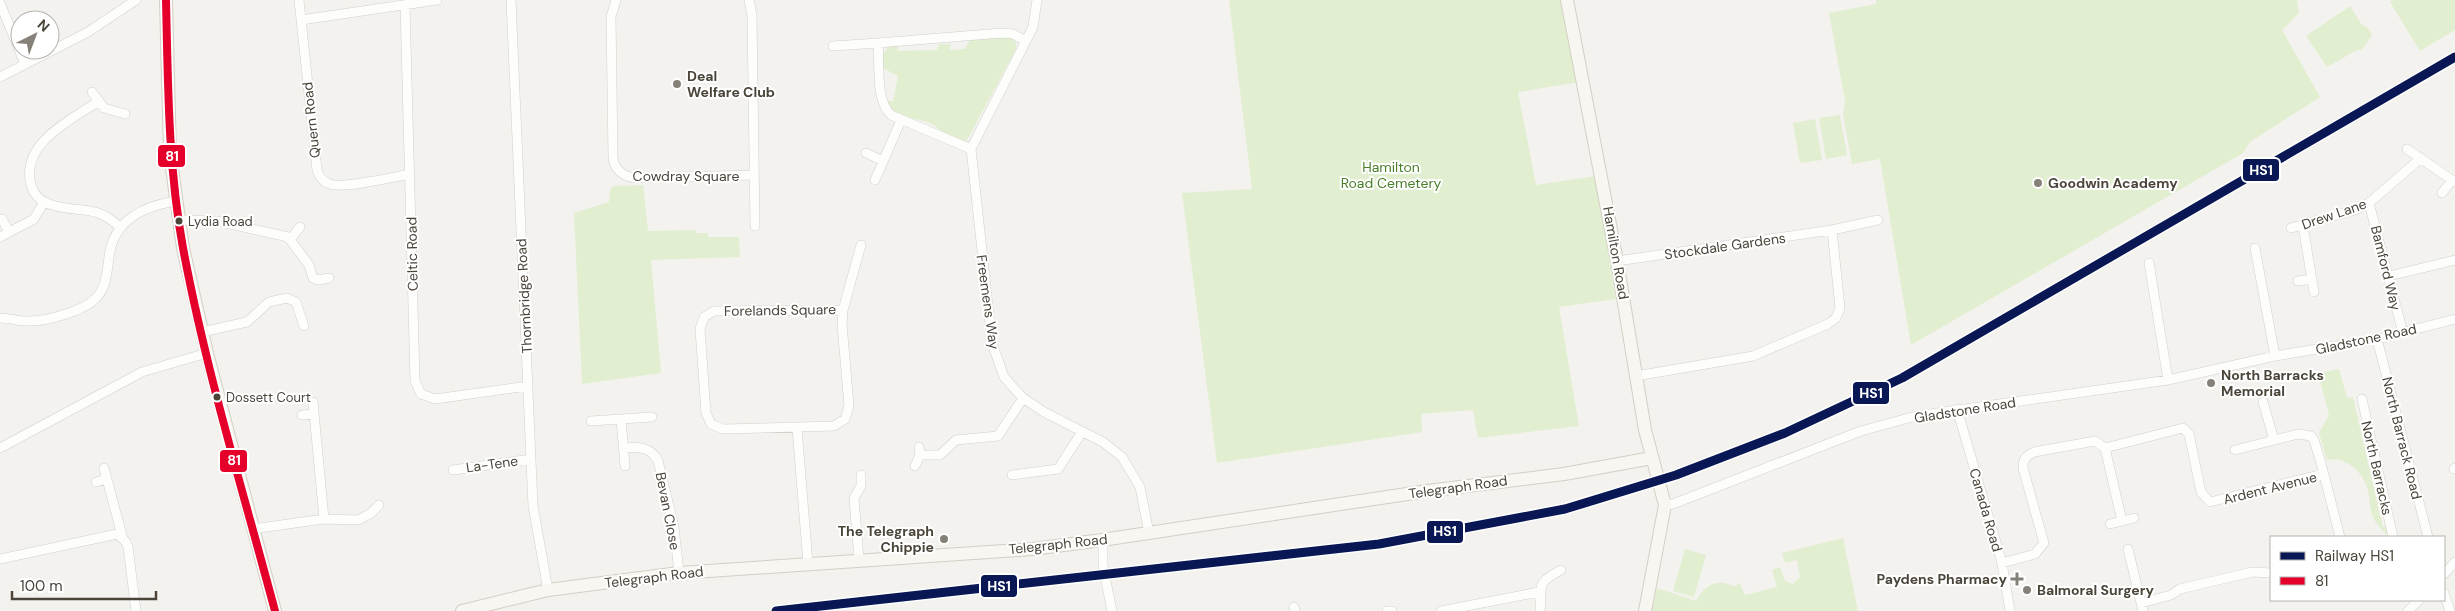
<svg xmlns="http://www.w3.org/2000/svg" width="2455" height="611" font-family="'DM Sans',sans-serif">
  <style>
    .green { fill: #e1eecf }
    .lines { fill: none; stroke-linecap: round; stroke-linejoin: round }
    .street-casing { stroke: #d2d0cb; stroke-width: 10 }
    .secondary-casing { stroke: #d3cfc5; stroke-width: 14 }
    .street { stroke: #fdfdfc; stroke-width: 9 }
    .secondary { stroke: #f7f6f1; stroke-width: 12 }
    .bus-1-casing { stroke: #fff; stroke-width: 11 }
    .bus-1 { stroke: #e4002b; stroke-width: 8 }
    .rail-1-casing { stroke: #fff; stroke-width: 12 }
    .rail-1 { stroke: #091855; stroke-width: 9 }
    .poi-dot { fill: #868178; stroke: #fff; stroke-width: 2 }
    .bus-dot { fill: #4b4439; stroke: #fff; stroke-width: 2 }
    .labels { text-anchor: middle; stroke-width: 4; stroke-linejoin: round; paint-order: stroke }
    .bus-label { font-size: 13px; fill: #4b4439; stroke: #fff; text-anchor: start }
    .poi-label { font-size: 14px; font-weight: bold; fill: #4b4439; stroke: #fff; text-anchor: start }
    .street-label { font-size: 14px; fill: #4b4439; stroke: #fff }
    .park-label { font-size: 14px; fill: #4a7f2a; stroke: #fff }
    .line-badge { stroke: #fff; stroke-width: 2 }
    .badge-label { font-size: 14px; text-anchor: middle; font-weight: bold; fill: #fff }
  </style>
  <rect width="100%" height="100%" fill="#f4f2ee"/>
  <path class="green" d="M1229,0H1563L1579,82L1518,92L1536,185L1596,176L1616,299L1559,307L1579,426L1478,438L1473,410L1421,414L1422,432L1217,463L1182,193L1252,189Z
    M1876,0H2297L2299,13L2282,30L2320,97L2250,142L2243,153L1911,345L1880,159L1852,164L1843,115L1845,101L1829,13L1876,4Z
    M2393,0H2455V30L2420,51L2390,2Z
    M2350,6L2362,25L2367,27L2372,35L2362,50H2357L2327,67L2306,36Z
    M1011,37L1016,43V49L966,142L941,133C932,116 908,122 894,113C890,110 887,104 885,99L893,102L898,76L883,68L882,56L888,47L898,45L897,51L937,50L939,44H951L949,50L965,49L971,38Z
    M1840,115L1847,155L1826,159L1819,118Z
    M1815,119L1822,160L1800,163L1793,123Z
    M643,185L648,231L696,230V233H708V237H739L740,257L651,260L661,373L582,384L574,213L609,202L610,190L613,186Z
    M2339,369L2347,398L2353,397L2383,527L2389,526L2388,536C2383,531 2378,526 2375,521C2369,511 2370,500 2368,490C2362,471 2346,456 2327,460L2319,433L2329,415L2318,373Z
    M1843,538L1858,611H1652L1657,588L1696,601C1701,591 1711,581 1723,583C1728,583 1730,586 1735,586L1740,583L1745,595L1777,587L1772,570L1780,567L1785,581L1793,584L1800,577L1797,560L1785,563L1782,553Z
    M1685,549L1706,555L1694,597L1673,591Z"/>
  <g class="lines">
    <defs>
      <path id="street" d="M299,0L317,170C319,177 323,182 330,184C344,189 393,177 410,174
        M511,0L533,506L548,590
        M616,0L611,17L613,157C614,169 622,176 635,178L753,175
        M749,0L752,15L755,226
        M1037,0L1033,27L971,149L992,343L1004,377L1023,398L1044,412L1103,442L1122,457L1140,487L1149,533
        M0,3L25,64
        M405,5L415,381L421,394L435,399L528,386
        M301,20L437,0
        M833,46L878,43
        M0,77L88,32L136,0
        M92,92L104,108L125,114
        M99,101C71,120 20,143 31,185C34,195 41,202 52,205C82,214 93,203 120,227
        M971,149L891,115C875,100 880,65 878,43L1002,33L1013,34L1026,41
        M2407,149L2455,182
        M866,153L883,161
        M875,180L901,120
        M2442,193L2452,180
        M2369,203L2403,333
        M2,219L9,232
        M178,220L217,221L288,237L309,265L313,278L318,280L329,278
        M2303,226L2314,292
        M2291,228L2355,210L2369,203L2421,158
        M0,237L34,219L44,202
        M288,237H292L300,227
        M2255,248L2275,356
        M1617,261L1832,230L1878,220
        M2149,263L2168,380
        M2389,276L2455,260
        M2298,281L2312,279
        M843,310L714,311L704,317L700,329L706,413L711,424L723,429L834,426L845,419L849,406L842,324L843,310L861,245
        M0,318C9,318 18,321 26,321C45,322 85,311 97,297C107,286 107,270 109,257C113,221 143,206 176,201
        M202,332L247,322L269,302L287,298L296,302L304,326
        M2377,339L2428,537
        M1636,376L1753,356L1828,324L1836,318L1840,308L1832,230
        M2362,399L2393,537
        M313,402L324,519
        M2263,402L2274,440
        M1957,409L2002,563L2010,611
        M302,415L314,414
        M621,419L652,417
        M591,421L621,419L625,466
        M797,428L808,564
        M0,448L142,372L207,353
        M623,448C638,447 651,446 658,461L674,527L679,573
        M2105,448L2122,521
        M2235,450L2298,434L2311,436L2314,440L2321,463L2340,537
        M920,455H940L956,440L998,436L1023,398
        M915,466L920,455L919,447
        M104,468L123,539
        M2454,469L2455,468
        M453,470L531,459
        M1012,475L1058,469L1082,432
        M96,482L107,479
        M1665,505L1673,504L1861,431L1916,416L2168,380L2275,356L2377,339L2455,319
        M2110,524L2134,518
        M252,529L324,519L358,520L370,514L379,505
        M1103,540V566L1112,611
        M2128,549L2143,611
        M0,559L117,534L126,542L128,547L136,611
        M859,560L854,498L861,486V475
        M2002,563L2035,554L2044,543L2023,468C2023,459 2026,456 2034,452L2095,441L2105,448L2183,428L2189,434L2201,492L2210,502L2323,474
        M2444,574L2455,562
        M2444,593L2450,611
        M2141,603L2171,595L2180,589L2252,572L2271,573
        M1294,607L1295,611
        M1387,611H1392
        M1441,611L1539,592
        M1540,611C1543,586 1534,584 1561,570
        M2408,611L2419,600"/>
      <path id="secondary" d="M166,0L170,154L183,248L207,353L275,611
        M1567,0L1617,261L1645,430L1665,505L1645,611
        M462,611L548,590L679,573L1033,549L1102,540L1427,491L1564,474L1652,458"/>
    </defs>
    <use href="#street" class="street-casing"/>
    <use href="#secondary" class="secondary-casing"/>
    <use href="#street" class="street"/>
    <use href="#secondary" class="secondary"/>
    <defs>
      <path id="bus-1" d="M166,0C168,83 168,166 183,248C206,371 243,491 275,611"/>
    </defs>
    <use href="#bus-1" class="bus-1-casing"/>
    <use href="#bus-1" class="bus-1"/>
    <defs>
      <path id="rail-1" d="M776,611L1379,544L1565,509L1676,475L1785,433L1902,378L2455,57"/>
    </defs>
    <use href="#rail-1" class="rail-1-casing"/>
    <use href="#rail-1" class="rail-1"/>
  </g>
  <g class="poi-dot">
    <circle cx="677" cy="84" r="5"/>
    <circle cx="2038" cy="183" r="5"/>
    <circle cx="2211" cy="383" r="5"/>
    <circle cx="944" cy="539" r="5"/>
    <path d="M2014.5 571.5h5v5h5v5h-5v5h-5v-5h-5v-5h5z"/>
    <circle cx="2027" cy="590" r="5"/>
  </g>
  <g class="bus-dot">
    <circle cx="179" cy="221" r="4.5"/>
    <circle cx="217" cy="397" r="4.5"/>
  </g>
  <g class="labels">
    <g class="bus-label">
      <text x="188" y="226">Lydia Road</text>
      <text x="226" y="402">Dossett Court</text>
    </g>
    <g class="poi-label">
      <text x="687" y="81">Deal<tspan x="687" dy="16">Welfare Club</tspan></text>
      <text x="2048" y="188">Goodwin Academy</text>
      <text x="2221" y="380">North Barracks<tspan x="2221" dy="16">Memorial</tspan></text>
      <text x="934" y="536" text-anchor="end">The Telegraph<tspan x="934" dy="16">Chippie</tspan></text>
      <text x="2007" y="584" text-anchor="end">Paydens Pharmacy</text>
      <text x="2037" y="595">Balmoral Surgery</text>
    </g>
    <g class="street-label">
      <text transform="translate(311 120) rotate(-96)" y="5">Quern Road</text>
      <text x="686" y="181">Cowdray Square</text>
      <text transform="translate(2334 214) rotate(-19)" y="5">Drew Lane</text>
      <text transform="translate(1725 246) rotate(-8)" y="5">Stockdale Gardens</text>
      <text transform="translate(1616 253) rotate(80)" y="5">Hamilton Road</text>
      <text transform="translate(412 254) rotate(-91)" y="5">Celtic Road</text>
      <text transform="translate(2386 268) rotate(76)" y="5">Bamford Way</text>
      <text transform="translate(524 296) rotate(-93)" y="5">Thornbridge Road</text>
      <text transform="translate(988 302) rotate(82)" y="5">Freemens Way</text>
      <text transform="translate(780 310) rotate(-1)" y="5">Forelands Square</text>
      <text transform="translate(2366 339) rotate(-12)" y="5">Gladstone Road</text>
      <text transform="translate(1965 410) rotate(-9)" y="5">Gladstone Road</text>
      <text transform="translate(2402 438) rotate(76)" y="5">North Barrack Road</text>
      <text transform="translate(492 464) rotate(-8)" y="5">La-Tene</text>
      <text transform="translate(2377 468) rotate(77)" y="5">North Barracks</text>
      <text transform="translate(1458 487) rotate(-8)" y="5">Telegraph Road</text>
      <text transform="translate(2270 488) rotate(-14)" y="5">Ardent Avenue</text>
      <text transform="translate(1986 510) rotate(74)" y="5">Canada Road</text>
      <text transform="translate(668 511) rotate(79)" y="5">Bevan Close</text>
      <text transform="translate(1058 544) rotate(-6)" y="5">Telegraph Road</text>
      <text transform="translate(654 577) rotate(-7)" y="5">Telegraph Road</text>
    </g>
    <g class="park-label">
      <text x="1391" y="172">Hamilton<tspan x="1391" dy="16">Road Cemetery</tspan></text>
    </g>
  </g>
  <g class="line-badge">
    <rect x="157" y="144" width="29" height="24" rx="5" fill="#e4002b"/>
    <rect x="2242" y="158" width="38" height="24" rx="5" fill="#091855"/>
    <rect x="1852" y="381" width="38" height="24" rx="5" fill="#091855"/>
    <rect x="219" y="449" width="29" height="24" rx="5" fill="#e4002b"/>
    <rect x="1426" y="520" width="38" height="24" rx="5" fill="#091855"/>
    <rect x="980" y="574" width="38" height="24" rx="5" fill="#091855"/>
  </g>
  <g class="badge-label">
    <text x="172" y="161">81</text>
    <text x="2261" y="175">HS1</text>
    <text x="1871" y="398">HS1</text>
    <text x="234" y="465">81</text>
    <text x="1445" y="536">HS1</text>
    <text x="999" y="591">HS1</text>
  </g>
  <rect x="2270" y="536" width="175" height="65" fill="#ffffff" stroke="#b7b4b0"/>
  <rect x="2280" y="552" width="25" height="8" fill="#091855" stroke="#b7b4b0"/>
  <text x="2315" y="561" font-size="15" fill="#4b4439">Railway HS1</text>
  <rect x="2280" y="577" width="25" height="8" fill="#e4002b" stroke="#b7b4b0"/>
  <text x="2315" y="586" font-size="15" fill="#4b4439">81</text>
  <g transform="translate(35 35) rotate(42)"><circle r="24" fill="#ffffff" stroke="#b7b4b0"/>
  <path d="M0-4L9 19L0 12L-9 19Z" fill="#868178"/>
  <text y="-8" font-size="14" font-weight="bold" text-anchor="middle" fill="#4b4439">N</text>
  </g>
  <path d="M12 591v8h144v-8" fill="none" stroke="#4b4439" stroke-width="2.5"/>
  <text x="20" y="591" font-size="15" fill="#4b4439" stroke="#ffffff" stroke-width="4" paint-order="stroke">100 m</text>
</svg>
